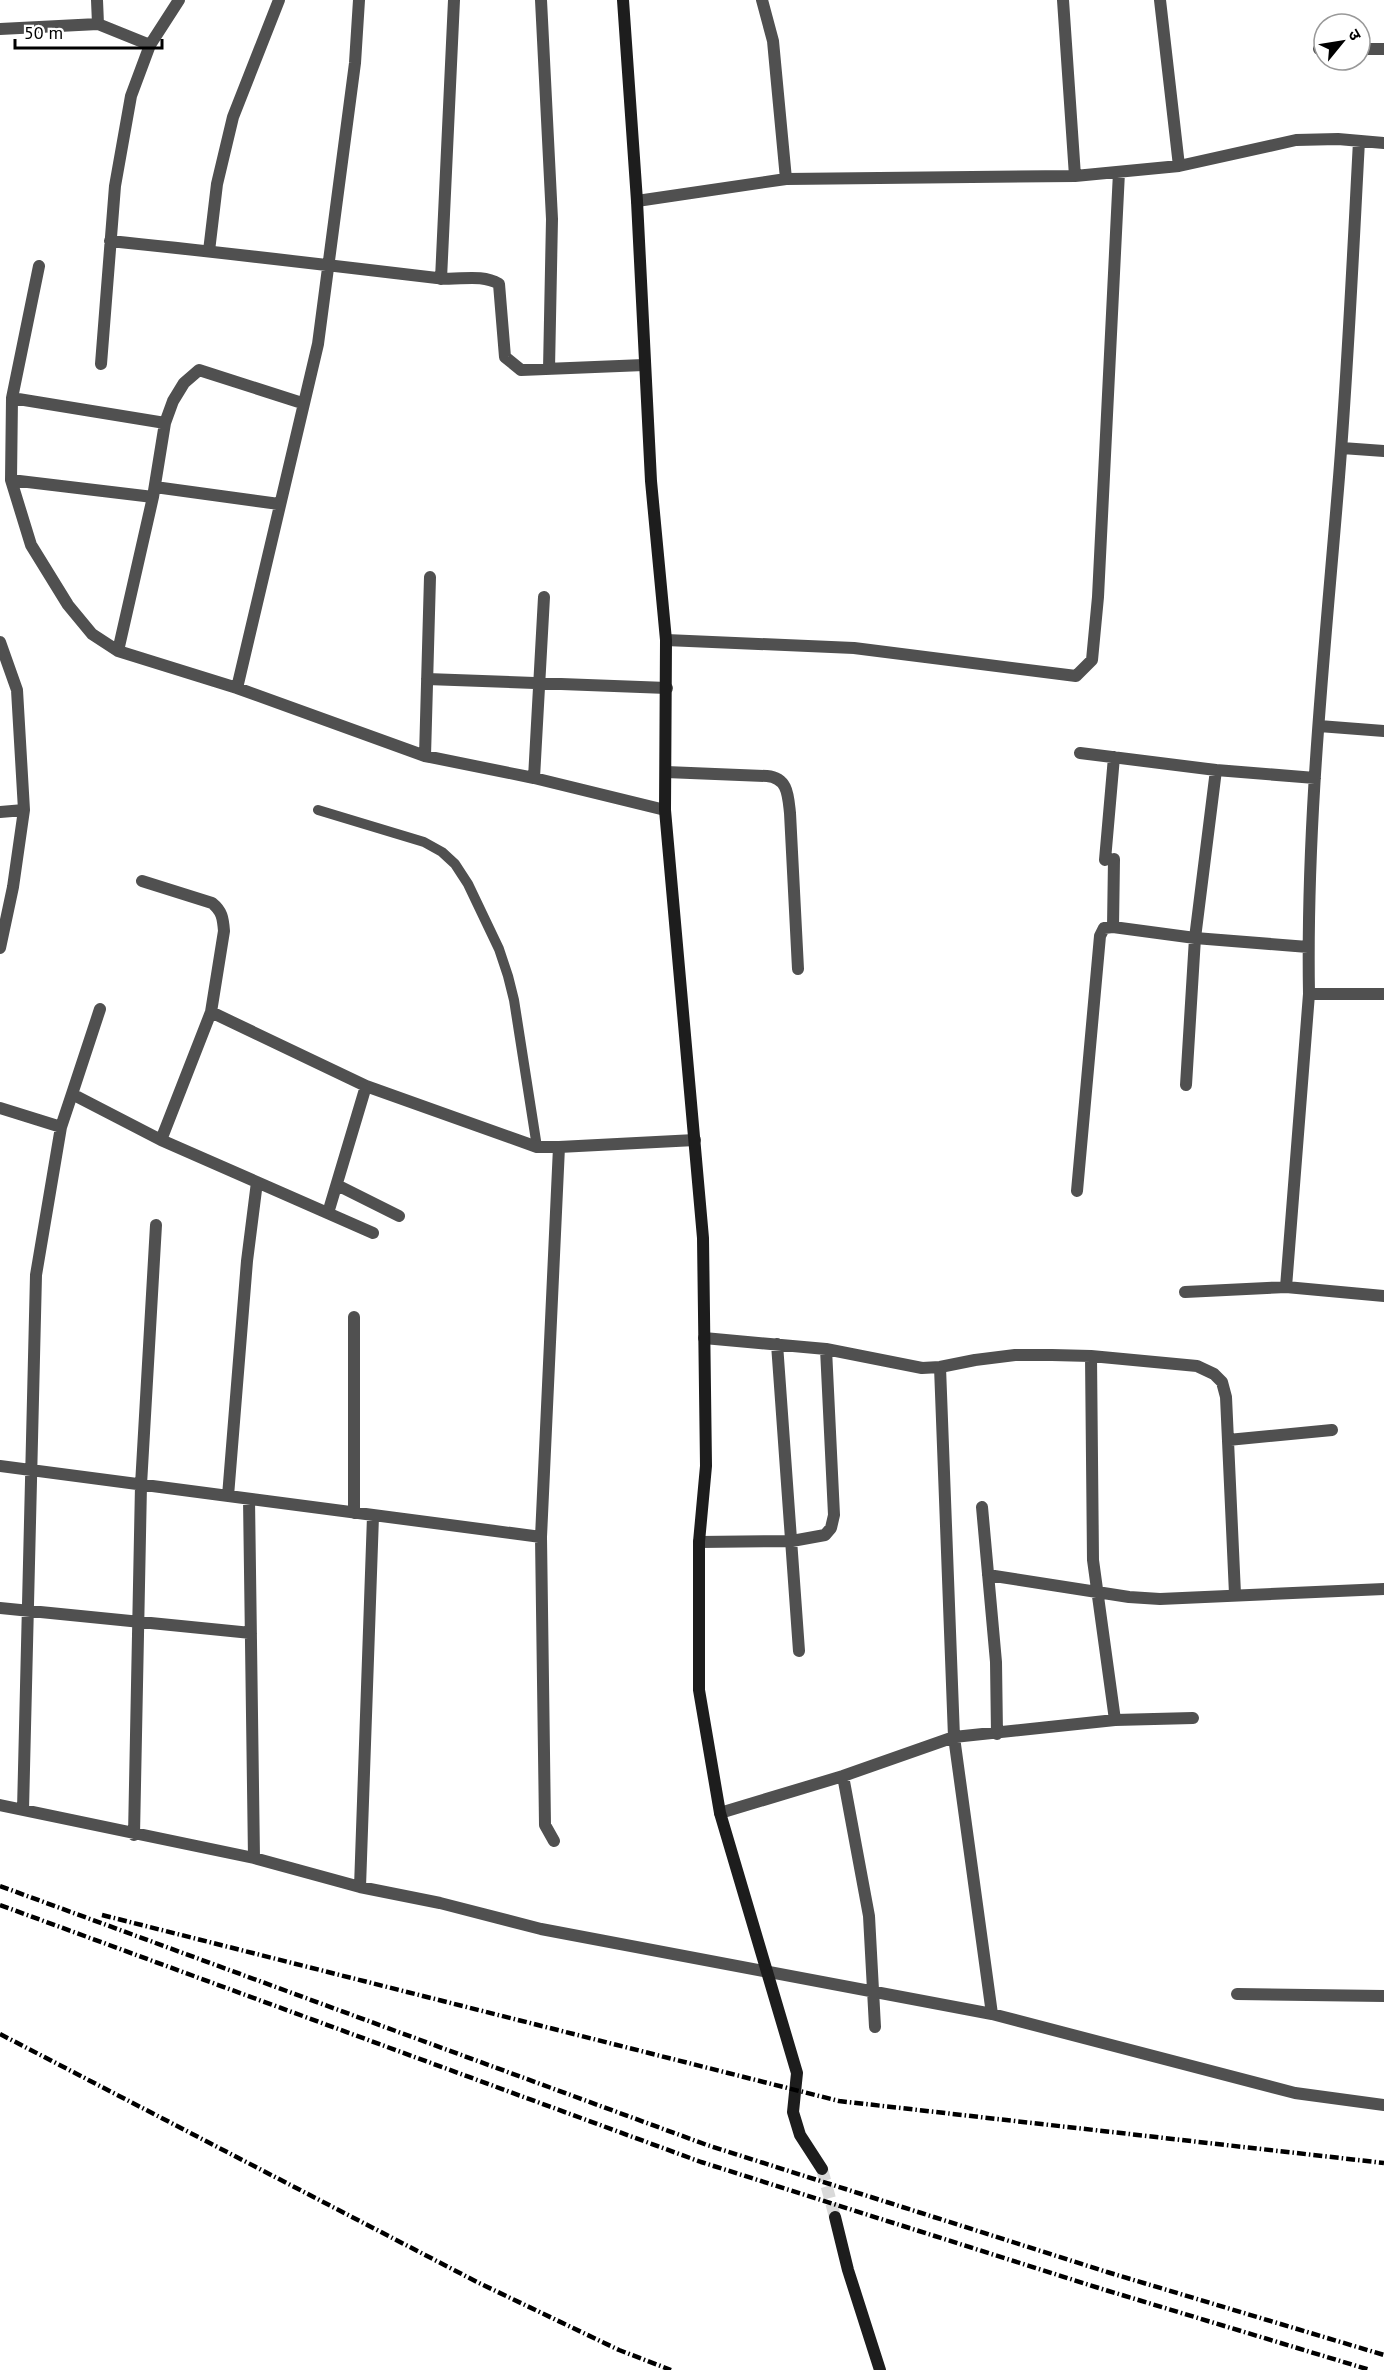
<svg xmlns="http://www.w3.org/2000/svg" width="1384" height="2370" font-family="'PT Sans','Noto Sans Devanagari',sans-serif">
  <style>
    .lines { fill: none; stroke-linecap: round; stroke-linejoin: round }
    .secondary-tunnel { stroke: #d9d9d9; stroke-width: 12; stroke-dasharray: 12 6; stroke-linecap: butt }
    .lane { stroke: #505050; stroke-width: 10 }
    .street { stroke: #505050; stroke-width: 12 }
    .secondary { stroke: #1d1d1d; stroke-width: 12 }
    .rail { stroke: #000; stroke-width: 4.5; stroke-dasharray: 9 3 1.5 3; stroke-linecap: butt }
  </style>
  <rect width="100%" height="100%" fill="#fff"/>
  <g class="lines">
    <path class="secondary-tunnel" d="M822,2169L835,2217"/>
    <path class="lane" d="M318,810L424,842L442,852L455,864L468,884L499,949L508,976L514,1000L537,1147"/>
    <path class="street" d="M359,0L355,63L318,344L237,688L425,756L534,778L665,810
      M541,0L552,219L549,369
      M762,0L773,41L786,179
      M1063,0L1075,176
      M1160,0L1179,166
      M98,24L150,45
      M0,29L98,24L97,0
      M1319,49H1324
      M1360,49H1384
      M637,201L786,179L1075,176L1179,166L1296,140L1338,139L1384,143
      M110,241C219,252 328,265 437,278C458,281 480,273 499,284L505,357L521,370L644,365
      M209,251L217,184L233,117L279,0
      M39,266L12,398L165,423
      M441,279L454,0
      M101,364L115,186L131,96L150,45L179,0
      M12,398L11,480L31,545L68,605L92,634L118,651L237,688
      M1342,448L1384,451
      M11,480L153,497
      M155,487L279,504
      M666,640L854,648L1076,676L1092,660L1098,597L1119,172
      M0,642L17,690L24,810L13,887L0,948
      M118,651L153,497L165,423L173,401L184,383L199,370L302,403
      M427,679L667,688
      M1319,726L1384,731
      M1080,753L1216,770L1315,778
      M425,756L430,577
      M666,772L767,776C788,778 788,795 790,813L798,969
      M534,778L544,597
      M0,812L24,810
      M1105,860L1114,757
      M142,881L212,903C222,911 223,918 224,931L211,1012
      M1113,927L1114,859
      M1309,994H1384
      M1186,1085L1195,938L1216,770
      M72,1094L100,1009
      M0,1108L61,1127
      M161,1140L211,1012L366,1086L537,1147H559
      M337,1185L399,1216
      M1077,1191L1100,936L1104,928L1113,927L1195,938L1308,947
      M328,1213L366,1086
      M1286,1287L1309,994C1306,821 1325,649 1339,477C1348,365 1353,253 1359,141
      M1185,1292L1286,1287L1384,1296
      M354,1317V1513
      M704,1338L826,1349L922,1368L940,1367L975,1360L1015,1355H1052L1091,1356L1197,1366L1214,1374L1222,1382L1226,1397L1235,1594
      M777,1344L799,1651
      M1091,1356L1093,1560L1115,1720
      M940,1367L954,1737L992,2014
      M1228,1440L1332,1430
      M0,1466L541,1537
      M228,1496L247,1261L257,1182
      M249,1499L254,1858
      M982,1507L996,1662L997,1734
      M699,1542L792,1541L825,1535L831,1528L834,1515L826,1349
      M988,1575L1129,1597L1160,1599L1384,1589
      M0,1608L251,1633
      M843,1776L869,1916L875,2027
      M0,1805L254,1858L360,1887L440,1903L541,1929L992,2014L1295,2093L1384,2105
      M23,1810L36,1275L61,1127L72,1094L161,1140L373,1233
      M720,1813L843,1776L954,1737L1115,1720L1193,1718
      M134,1835L141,1485L156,1225
      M554,1841L545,1825L541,1537L559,1147L695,1140
      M360,1887L373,1516
      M1237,1994L1384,1996"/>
    <path class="secondary" d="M623,0L637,201L651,481L666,640L665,810L703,1238L706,1466L699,1542V1690L720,1813L797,2073L793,2112L800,2135L822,2169
      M835,2217L848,2270L880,2370"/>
    <path class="rail" d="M0,1886L707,2145L1107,2272L1384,2355
      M0,1905L701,2162L1102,2289L1370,2370
      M102,1915L839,2101L1384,2163
      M0,2034L479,2283L619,2350L671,2370"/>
  </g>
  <g transform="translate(1342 42) rotate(60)"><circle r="28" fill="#ffffff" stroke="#999999" stroke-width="1.5"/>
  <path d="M0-4.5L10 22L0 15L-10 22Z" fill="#000000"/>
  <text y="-9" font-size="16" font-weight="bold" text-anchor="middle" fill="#000000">उ</text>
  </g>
  <path d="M15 39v9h147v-9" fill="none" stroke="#000000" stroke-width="3"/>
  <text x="24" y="39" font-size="18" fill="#000000" stroke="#ffffff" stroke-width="4.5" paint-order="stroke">50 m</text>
</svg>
